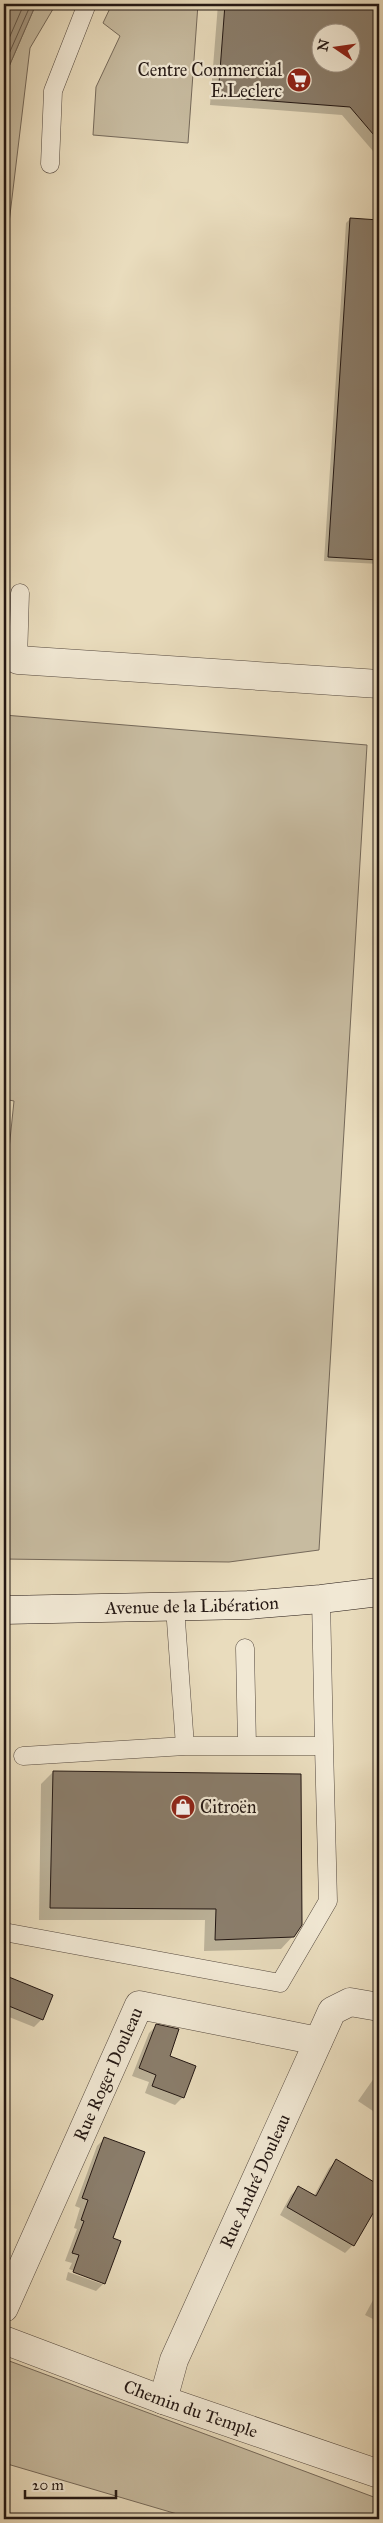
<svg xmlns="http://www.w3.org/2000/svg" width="383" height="2523" font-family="'IM FELL Great Primer',serif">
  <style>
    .green { fill: #c7bba0; stroke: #75695a }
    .water { fill: #a69983; stroke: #726556 }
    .shadow { fill: #0003; fill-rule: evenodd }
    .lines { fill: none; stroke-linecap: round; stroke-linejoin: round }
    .shore { stroke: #64584b; stroke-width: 1 }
    .building { fill: #8a7d6b; stroke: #231713; fill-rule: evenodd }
    .lane-casing { stroke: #54483e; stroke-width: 19 }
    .street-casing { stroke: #54483e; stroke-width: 29 }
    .secondary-casing { stroke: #231713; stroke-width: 29 }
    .lane { stroke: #f1e8d4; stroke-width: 18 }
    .street { stroke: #f1e8d4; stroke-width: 28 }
    .secondary { stroke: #f1e8d4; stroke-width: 28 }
    .labels { text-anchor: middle; stroke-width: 4.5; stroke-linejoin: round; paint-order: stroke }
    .poi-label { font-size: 18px; fill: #231713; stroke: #f1e8d4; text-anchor: end }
    .street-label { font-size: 18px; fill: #231713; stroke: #f1e8d4 }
  </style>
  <rect width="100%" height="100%" fill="#e9dcbd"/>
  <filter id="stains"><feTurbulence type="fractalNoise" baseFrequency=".004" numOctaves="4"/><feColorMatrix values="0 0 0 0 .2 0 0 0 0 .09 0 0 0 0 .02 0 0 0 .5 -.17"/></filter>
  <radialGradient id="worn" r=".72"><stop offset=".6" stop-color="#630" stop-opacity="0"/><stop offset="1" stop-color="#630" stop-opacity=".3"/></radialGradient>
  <path class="green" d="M36,4H56L30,48L9,223L4,241V78Z
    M112,4H198L188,143L93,135L96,87L120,36L103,23Z
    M4,715L367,745L319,1550L229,1562L4,1559V1198L14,1101L4,1099Z
    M4,2359L379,2499V2519H194L4,2463Z"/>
  <path class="water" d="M4,4H36L4,78Z"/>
  <path class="shadow" d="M218,4H379V158L342,115L210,105ZM320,32H350V62H320Z
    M350,219L379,221V564L324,561L346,223Z
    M53,1772L293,1936L281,1949L204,1951L205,1920H39L41,1784Z
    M4,1976L52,1995L42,2019L34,2027L9,2017L4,2029Z
    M156,2026L183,2097L175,2105L145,2093L149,2082L132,2076L149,2033Z
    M4,2060L8,2062L4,2072Z
    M379,2071V2115L358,2101Z
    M105,2138L112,2239L104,2283L96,2291L66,2280L68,2272L102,2284V2281L69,2269L72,2263L65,2261L77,2229L74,2228L80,2208L75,2206L97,2146Z
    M336,2161L379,2187V2201L353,2245L345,2253L280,2215L291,2195L298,2188L314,2196L329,2168Z
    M379,2289V2322L365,2315Z"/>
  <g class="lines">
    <path class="shore" d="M4,50L24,4
      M4,65L31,4"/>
  </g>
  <path class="building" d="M225,4H379V141L350,107L218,97ZM320,32H350V62H320Z
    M350,218L379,220V560L328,557Z
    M53,1771L301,1774L302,1925L294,1937L215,1940L216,1909L50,1908Z
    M4,1975L53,1995L43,2020L4,2004Z
    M156,2024L179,2029L170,2056L196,2066L184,2098L152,2086L156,2075L139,2068Z
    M104,2137L145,2152L113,2238L121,2241L105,2284L73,2272L79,2255L72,2253L84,2221L81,2220L88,2200L82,2198Z
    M336,2159L379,2185V2203L354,2246L287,2207L298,2186L316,2196Z"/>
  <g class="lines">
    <defs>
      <path id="lane" d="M50,164L53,91L87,4
        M18,660L20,593
        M175,1607L185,1746H324L321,1599
        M245,1648L247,1746
        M23,1756L185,1746
        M4,1932L280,1983L328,1901L324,1746"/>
      <g id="street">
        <path d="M18,660L379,684"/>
        <path id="s1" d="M4,2308L139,2005L318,2041"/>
        <path id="s2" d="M4,2340L163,2400L379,2474"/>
        <path id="s3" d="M163,2400L174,2360L332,2011L350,2002L379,2007"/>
      </g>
      <g id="secondary">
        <path id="s4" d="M4,1610L248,1605L321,1599L379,1592"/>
      </g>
    </defs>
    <use href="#lane" class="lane-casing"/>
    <use href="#street" class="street-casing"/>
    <use href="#secondary" class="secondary-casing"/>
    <use href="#lane" class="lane"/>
    <use href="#street" class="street"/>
    <use href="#secondary" class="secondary"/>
  </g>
  <defs>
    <symbol id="supermarket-disc" viewBox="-11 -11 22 22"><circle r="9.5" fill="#8f2418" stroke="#f1e8d4"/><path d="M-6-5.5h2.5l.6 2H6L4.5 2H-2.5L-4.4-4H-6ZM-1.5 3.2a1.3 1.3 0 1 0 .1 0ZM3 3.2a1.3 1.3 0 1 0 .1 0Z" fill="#fff"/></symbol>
    <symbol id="shop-disc" viewBox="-11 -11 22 22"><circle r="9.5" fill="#8f2418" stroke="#f1e8d4"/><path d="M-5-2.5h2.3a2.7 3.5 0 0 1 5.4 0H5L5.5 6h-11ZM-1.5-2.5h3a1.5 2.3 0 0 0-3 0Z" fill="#fff"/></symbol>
  </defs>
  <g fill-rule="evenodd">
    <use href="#supermarket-disc" x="285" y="66" width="28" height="28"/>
    <use href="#shop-disc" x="169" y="1793" width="28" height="28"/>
  </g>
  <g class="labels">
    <g class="poi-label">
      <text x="282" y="76">Centre Commercial<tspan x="282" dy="21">E.Leclerc</tspan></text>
      <text x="200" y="1813" text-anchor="start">Citroën</text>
    </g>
    <g class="street-label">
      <text dy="6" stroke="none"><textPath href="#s4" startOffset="188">Avenue de la Libération</textPath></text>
      <text dy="6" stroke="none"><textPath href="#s1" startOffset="256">Rue Roger Douleau</textPath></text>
      <text dy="6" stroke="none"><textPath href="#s3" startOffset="238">Rue André Douleau</textPath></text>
      <text dy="6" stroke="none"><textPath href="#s2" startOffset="199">Chemin du Temple</textPath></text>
    </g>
  </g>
  <rect width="383" height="2523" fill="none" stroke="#e9dcbd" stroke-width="20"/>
  <rect x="5" y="5" width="373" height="2513" fill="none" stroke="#231713" stroke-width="2.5"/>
  <rect x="10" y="10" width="363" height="2503" fill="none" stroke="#231713"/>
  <g transform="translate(336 48) rotate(283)"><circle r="24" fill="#f1e8d4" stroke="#9f9487"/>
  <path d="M0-4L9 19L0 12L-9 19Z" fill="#8f2418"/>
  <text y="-8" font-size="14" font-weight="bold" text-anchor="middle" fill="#231713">N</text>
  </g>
  <path d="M25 2490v8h91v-8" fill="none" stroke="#231713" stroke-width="2.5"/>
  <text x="32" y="2490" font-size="15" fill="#231713" stroke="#f1e8d4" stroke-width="4" paint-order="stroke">20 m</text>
  <rect width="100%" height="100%" filter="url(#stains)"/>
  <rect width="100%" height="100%" fill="url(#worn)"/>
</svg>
